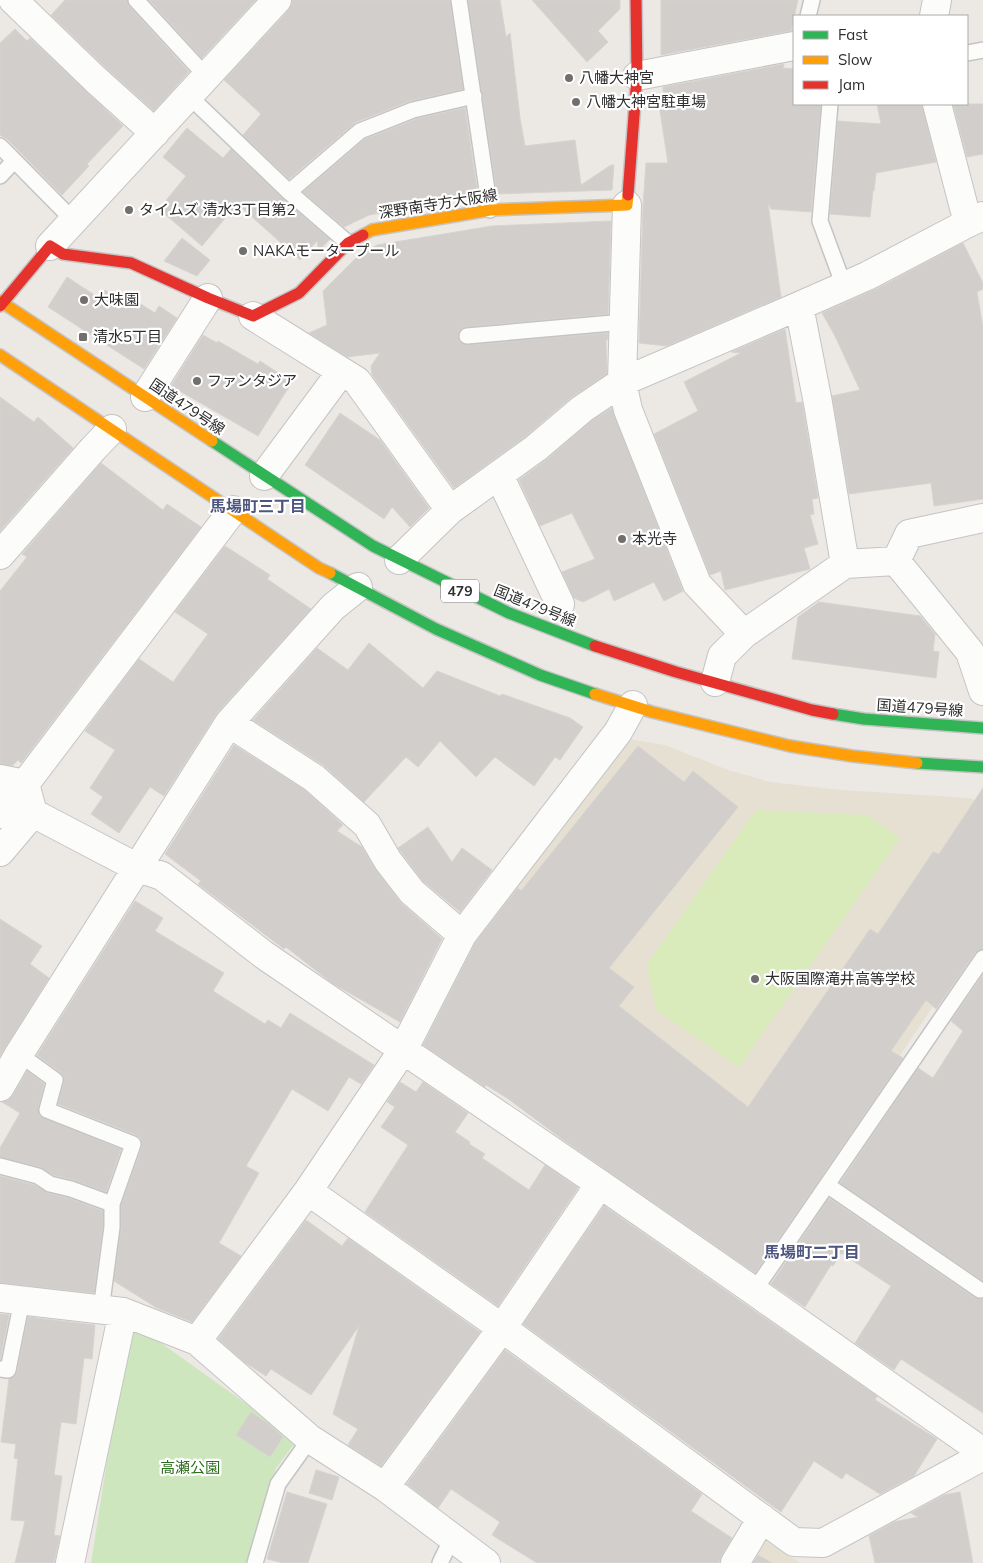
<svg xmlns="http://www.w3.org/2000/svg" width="983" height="1563" font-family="Mulish,'Noto Sans JP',sans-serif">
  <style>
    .education { fill: #e6e0d3 }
    .green { fill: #cee6be }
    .pitch { fill: #d9eabb }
    .building { fill: #d1cecb; stroke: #d7d4d0 }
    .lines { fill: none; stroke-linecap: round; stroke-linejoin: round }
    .lane-casing { stroke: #c5c4c5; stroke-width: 18 }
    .street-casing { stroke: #c5c4c5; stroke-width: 30 }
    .fast-casing { stroke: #c5c4c5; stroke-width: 14 }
    .slow-casing { stroke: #c5c4c5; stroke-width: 14 }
    .jam-casing { stroke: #c5c4c5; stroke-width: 14 }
    .lane { stroke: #fcfcfb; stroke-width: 15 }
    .street { stroke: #fcfcfb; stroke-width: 28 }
    .fast { stroke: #30b455; stroke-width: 11 }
    .slow { stroke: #ff9f0a; stroke-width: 11 }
    .jam { stroke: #e5322d; stroke-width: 11 }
    .poi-dot { fill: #706f6e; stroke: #fff; stroke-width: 2 }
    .labels { text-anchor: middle; stroke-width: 4.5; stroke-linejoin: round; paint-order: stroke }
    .shield { fill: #fff; stroke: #6d6d6d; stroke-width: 1 }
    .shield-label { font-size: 14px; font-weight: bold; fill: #2e2e2e }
    .poi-label { font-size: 15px; fill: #2e2e2e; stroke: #fff; text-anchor: start }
    .street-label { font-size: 15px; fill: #2e2e2e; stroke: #fff }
    .park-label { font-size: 15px; fill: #2c6e1b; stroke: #fff }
    .neighbourhood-label { font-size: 16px; font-weight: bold; fill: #4d5680; stroke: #fff }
  </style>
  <rect width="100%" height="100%" fill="#ece8e4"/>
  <path class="education" d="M628,739L665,745L728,770L770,782L841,790L970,798L983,804L946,987L845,1137L779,1227L563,971L497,912Z
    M766,1541L801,1563H742L754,1542Z"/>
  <path class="green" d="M140,1328L297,1440L276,1468L247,1563H91L127,1334Z"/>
  <path class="pitch" d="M756,810L867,815L900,838L739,1067L656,1010L647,964Z"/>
  <path class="building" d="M65,0H127L129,6L189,72L154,111L107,69L51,15Z
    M149,0H256L202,58Z
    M292,0H450L463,89L410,101L356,122L289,179L243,135L261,114L224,80L288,11L292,4Z
    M468,0H500L506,37L510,33L520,118L525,146L575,140L581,185L611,165H614L612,190L497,194Z
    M532,0H620V9L598,31L608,42L587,62Z
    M661,0H798L791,31L661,55Z
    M15,29L27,41L30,38L123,126L87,164L89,166L62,195L7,139L0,135V43Z
    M784,64L783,68L794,69V104H821L811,212L771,209L768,203L781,297L667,346L639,343L643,206L646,163H668L658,98L664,105L663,87Z
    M877,104H922L936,162L876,173L874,191H873L870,217L830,214L838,121L881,124Z
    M953,104H983V154L967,157Z
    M465,108L478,196L369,215L344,227L303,192L365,139L416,119Z
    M187,128L223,158L231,149L283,199L330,239L319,251L317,241L300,260L241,207L236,214L231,211L202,246L159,209L186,176L163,157Z
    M611,221L608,314L466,327L462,328L459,332L458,336L459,341L463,344L468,345L608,333V340H606L607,374L573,396L526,436L454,488L372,375L371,366L380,353L347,357L309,333L327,325L323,291L358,256L377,245L492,226Z
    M182,238L210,260L197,276L164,261Z
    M963,243L983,283V289L977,292L983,328V499L934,506L931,483L849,494L832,396L860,390L835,336L822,313L874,290Z
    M67,277L99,298L105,290L127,305L131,298L155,313L159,306L177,318L144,369L48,307Z
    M785,329L796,403L802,402L818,498L812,499L814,514L810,515L818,544L804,548L810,569L725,590L721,571L710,575L654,434L698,411L684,382L741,353L731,352Z
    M203,335L217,343L218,341L258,364L260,361L292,382L258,436L171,386Z
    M0,397L34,422L38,417L73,448L0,531Z
    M612,408L683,591L664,601L654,582L614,601L609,589L583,602L574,598L562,572L595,559L572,513L540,526L519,480L546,460L591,421Z
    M340,413L380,440L429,508L410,527L392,507L384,519L305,465Z
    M101,463L163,510L167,504L201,527L21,763L18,760L12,766L0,764V591L27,557L22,554Z
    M225,546L270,575L267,579L311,609L217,713L164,796L150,787L119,833L91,814L103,797L90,788L115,750L85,731L139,659L173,682L208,634L175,612Z
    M819,602L920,616L935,634L933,651L939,652L936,678L792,659L798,617Z
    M369,643L423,688L437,671L500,696L502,694L570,718L583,727L560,760L555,757L534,786L495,757L476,777L440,741L418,767L406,757L364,802L323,765L253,720L317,648L348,670Z
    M234,745L305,790L343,825L337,831L362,847L376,870L400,902L442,939L400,1022L332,983L286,947L284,949L198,884L201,881L165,854Z
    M638,746L684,782L693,771L738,807L609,968L634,987L619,1006L748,1107L870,929L878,934L933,852L939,854L983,788V949L975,953L936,1009L926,1000L891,1051L903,1058L755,1273L562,1139L507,1098L486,1085L485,1087L423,1045L475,943L518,888L521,891Z
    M428,827L452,862L462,848L492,870L460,912L423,881L398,848Z
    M135,901L163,918L155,931L224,973L213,991L265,1024L268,1020L281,1028L290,1013L374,1065L361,1084L349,1077L328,1111L292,1089L246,1166L259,1173L219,1243L241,1256L192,1322L157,1308L114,1281L121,1228V1206L142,1147L141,1138L136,1135L58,1104L64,1082V1076L60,1072L37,1055Z
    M0,919L42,946L30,964L49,978L0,1056Z
    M983,975V1281L840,1183L918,1068L933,1078L963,1031L951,1021Z
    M27,1071L44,1084L38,1108L40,1116L121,1149L106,1192L74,1180L54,1175L40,1167L0,1157V1148L20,1113L2,1102L8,1100L13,1095Z
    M400,1082L416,1092L423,1082L468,1113L455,1132L470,1142L469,1144L485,1154L482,1158L529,1190L545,1165L578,1188L498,1306L365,1212L408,1145L381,1127L395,1107L387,1102Z
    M0,1176L34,1185L48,1193L68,1198L103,1211V1226L94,1293L0,1283Z
    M829,1198L975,1298L983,1299V1413L901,1359L894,1370L855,1343L891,1286L841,1253L833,1266L831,1265L805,1307L771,1284Z
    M604,1206L877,1396L875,1400L937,1439L914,1476L880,1494L846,1473L842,1479L814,1461L781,1512L523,1324Z
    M306,1220L342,1246L348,1238L480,1332L381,1466L348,1445L358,1429L333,1414L359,1326L311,1395L271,1369L266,1376L246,1363L218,1339Z
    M0,1314L9,1315L0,1360Z
    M28,1317L95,1325L92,1359L84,1358L76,1424L61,1422L54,1475L62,1476L54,1535L60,1536L54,1563H15L25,1521L11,1520L18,1459L14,1458L16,1444L1,1442L9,1379L15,1376L17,1372Z
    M505,1350L702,1494L691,1511L732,1538L722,1555L719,1563H537L492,1535L500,1522L451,1489L438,1508L407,1484Z
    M251,1412L270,1425L283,1437L270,1457L236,1435Z
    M316,1470L339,1477L332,1500L309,1493Z
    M287,1492L327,1504L308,1563H283L267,1559Z
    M960,1492L973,1563H875L869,1536L894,1522L918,1517L911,1513L944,1495Z
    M758,1555L772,1563H753Z"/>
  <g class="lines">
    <defs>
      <path id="lane" d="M136,0L206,76
        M459,0L490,210
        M808,16L812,0
        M967,53L983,50
        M189,96L289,192L348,243
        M830,104L820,221L844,286
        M0,146L73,220
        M0,176L14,161
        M289,192L360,131L413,110L474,96
        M467,336L624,322
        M19,1054L55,1080L47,1110L133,1144L112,1204
        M0,1166L38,1176L50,1184L71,1189L112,1204V1227L101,1310
        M827,1185L980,1290
        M754,1291L983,958
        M0,1369L8,1370L22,1300
        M255,1563L278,1484L310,1439
        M440,1563L452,1538"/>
      <path id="street" d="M13,0L96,80L155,133
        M934,16L937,0
        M637,76L794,46
        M937,104L968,223
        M627,205L622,382L628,410L697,584L744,634L722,656L715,682
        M50,246L277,0
        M799,306L867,276L968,223L983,216
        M253,316L357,381L450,510
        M145,397L208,298
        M499,475L560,604
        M264,476L341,372
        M0,555L93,449L112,429
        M399,560L450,510L536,448L582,409L622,382L799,306L818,403L845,564
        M896,561L909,534L983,518
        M744,634L845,564L896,561L970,652L983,691
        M229,723L314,778L367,825L388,861L412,892L462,935
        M0,779L25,784L33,813L136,867L162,876L264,955L600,1184L754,1291L983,1452
        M0,814L25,784L233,510
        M0,852L33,813
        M0,1087L19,1054L229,723L333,607L358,587
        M308,1191L502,1328L794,1542L823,1543L983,1456
        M0,1298L123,1312L197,1341L310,1439L385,1487L486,1563
        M197,1341L308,1191L403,1050L462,935L618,732L633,705
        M385,1487L502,1328L600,1184
        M70,1563L123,1312
        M735,1563L762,1518"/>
      <path id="fast" d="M212,441L373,546L509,613L595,646
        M330,573L436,629L540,675L595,694
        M833,714L864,719L983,728
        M917,763L983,767"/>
      <path id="slow" d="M363,235L372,230L490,210L627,205L628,195
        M0,301L212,441
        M0,355L319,568L330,573
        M595,694L652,712L790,746L852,756L917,763"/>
      <path id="jam" d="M628,195L637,76L636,0
        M0,306L50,246L63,254L131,263L208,298L253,316L299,293L348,243L363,235
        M595,646L676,672L812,710L833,714"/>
    </defs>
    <use href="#lane" class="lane-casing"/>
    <use href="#street" class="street-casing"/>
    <use href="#fast" class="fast-casing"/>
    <use href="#slow" class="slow-casing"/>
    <use href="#jam" class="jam-casing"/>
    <use href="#lane" class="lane"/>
    <use href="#street" class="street"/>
    <use href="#fast" class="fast"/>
    <use href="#slow" class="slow"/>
    <use href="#jam" class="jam"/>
  </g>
  <g class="poi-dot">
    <circle cx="569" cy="78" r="5"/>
    <circle cx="576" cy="102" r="5"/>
    <circle cx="129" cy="210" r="5"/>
    <circle cx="243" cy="251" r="5"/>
    <circle cx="84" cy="300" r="5"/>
    <rect x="78" y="332" width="10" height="10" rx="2.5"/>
    <circle cx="197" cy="381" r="5"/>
    <circle cx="622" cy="539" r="5"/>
    <circle cx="755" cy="979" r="5"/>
  </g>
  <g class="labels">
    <rect class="shield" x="441" y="579.5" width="38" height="23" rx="4"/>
    <g class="shield-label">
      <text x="460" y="596">479</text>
    </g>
    <g class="poi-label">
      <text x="579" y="83">八幡大神宮</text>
      <text x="586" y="107">八幡大神宮駐車場</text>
      <text x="139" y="215">タイムズ 清水3丁目第2</text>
      <text x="253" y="256">NAKAモータープール</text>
      <text x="94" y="305">大味園</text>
      <text x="93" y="342">清水5丁目</text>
      <text x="207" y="386">ファンタジア</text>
      <text x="632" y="544">本光寺</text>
      <text x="765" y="984">大阪国際滝井高等学校</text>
    </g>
    <g class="street-label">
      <text transform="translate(438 204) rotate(-9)" y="5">深野南寺方大阪線</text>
      <text transform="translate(187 407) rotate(34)" y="5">国道479号線</text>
      <text transform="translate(535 606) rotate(22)" y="5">国道479号線</text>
      <text transform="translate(920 708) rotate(4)" y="5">国道479号線</text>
    </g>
    <g class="park-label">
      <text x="190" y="1473">高瀬公園</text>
    </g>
    <g class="neighbourhood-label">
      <text x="258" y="512">馬場町三丁目</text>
      <text x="812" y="1258">馬場町二丁目</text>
    </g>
  </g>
  <rect x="793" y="15" width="175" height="90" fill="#ffffff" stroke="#ababab"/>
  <rect x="803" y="31" width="25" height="8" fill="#30b455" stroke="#ababab"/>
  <text x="838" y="40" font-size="15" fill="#2e2e2e">Fast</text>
  <rect x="803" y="56" width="25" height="8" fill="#ff9f0a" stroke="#ababab"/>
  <text x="838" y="65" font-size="15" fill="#2e2e2e">Slow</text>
  <rect x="803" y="81" width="25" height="8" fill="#e5322d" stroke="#ababab"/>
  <text x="838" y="90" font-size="15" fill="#2e2e2e">Jam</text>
</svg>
